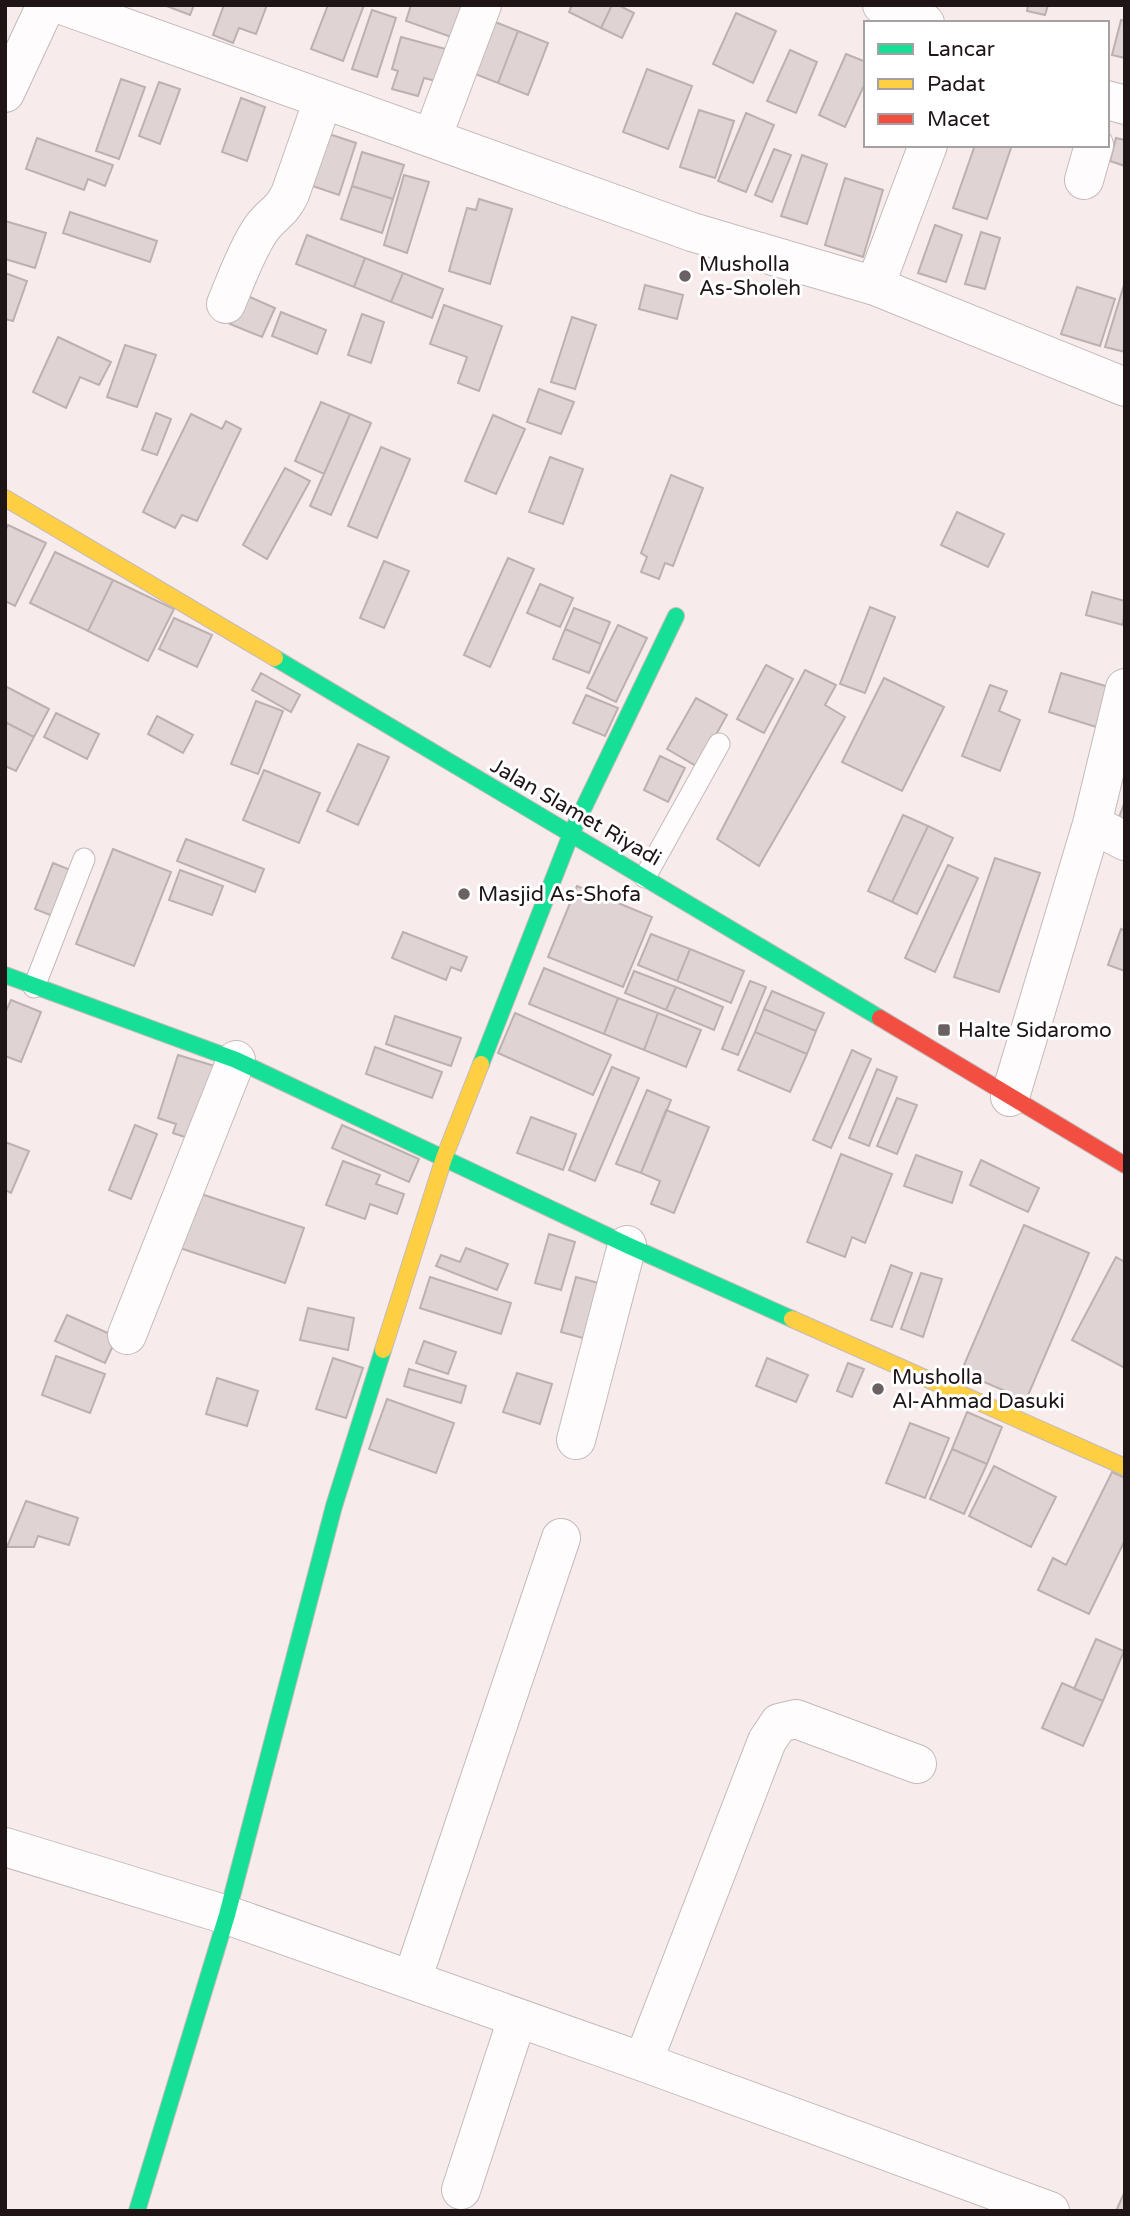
<svg xmlns="http://www.w3.org/2000/svg" width="1130" height="2216" font-family="'Varela Round',sans-serif">
  <style>
    .building { fill: #dfd4d3; stroke: #bcb1b0; stroke-width: 2 }
    .lines { fill: none; stroke-linecap: round; stroke-linejoin: round }
    .lane-casing { stroke: #c4babb; stroke-width: 23 }
    .street-casing { stroke: #c4babb; stroke-width: 40 }
    .fast-casing { stroke: #c4babb; stroke-width: 18 }
    .slow-casing { stroke: #c4babb; stroke-width: 18 }
    .jam-casing { stroke: #c4babb; stroke-width: 18 }
    .lane { stroke: #fefcfc; stroke-width: 21 }
    .street { stroke: #fefcfc; stroke-width: 38 }
    .fast { stroke: #16e098; stroke-width: 16 }
    .slow { stroke: #ffcf43; stroke-width: 16 }
    .jam { stroke: #f24e42; stroke-width: 16 }
    .poi-dot { fill: #6b6062; stroke: #fff; stroke-width: 2.5 }
    .labels { text-anchor: middle; stroke-width: 6; stroke-linejoin: round; paint-order: stroke }
    .poi-label { font-size: 21px; fill: #1f1517; stroke: #fff; text-anchor: start }
    .street-label { font-size: 21px; fill: #1f1517; stroke: #fff }
  </style>
  <rect width="100%" height="100%" fill="#f7ebec"/>
  <path class="building" d="M164,5H194L190,15Z
    M224,5H267L256,34L239,28L233,43L213,35Z
    M328,5H364L343,61L311,49Z
    M411,5H466L454,38L406,21Z
    M572,5H612L601,28L569,12Z
    M612,5H618L634,13L622,38L601,28Z
    M1028,5H1048L1045,15L1027,11Z
    M372,10L396,18L377,77L352,69Z
    M736,13L776,31L753,83L713,64Z
    M485,18L518,31L498,83L465,70Z
    M1121,20L1125,21V58L1112,55Z
    M518,31L548,43L528,95L498,83Z
    M401,37L453,51L444,83L424,78L418,96L392,89L398,71L392,69Z
    M790,50L817,62L796,113L767,101Z
    M846,54L866,62V81L845,127L819,115Z
    M647,69L692,86L668,149L623,132Z
    M121,79L145,87L119,159L96,151Z
    M159,82L180,89L160,144L139,136Z
    M241,98L265,107L247,161L222,152Z
    M699,110L734,121L715,178L680,167Z
    M746,113L774,125L746,192L718,181Z
    M323,132L356,143L339,195L307,184Z
    M37,138L113,165L105,186L88,179L84,190L26,169Z
    M1116,138L1125,140V166L1110,161Z
    M975,145H1012L987,219L953,208Z
    M774,149L791,155L772,202L755,195Z
    M362,152L404,165L393,199L352,186Z
    M802,155L827,164L807,224L781,216Z
    M404,175L429,182L407,253L384,245Z
    M845,178L883,190L863,257L825,245Z
    M352,186L393,199L382,233L341,219Z
    M479,199L512,209L490,284L449,271L467,208L476,210Z
    M70,212L157,241L150,262L63,233Z
    M5,221L46,233L35,268L5,259Z
    M935,225L962,235L946,282L918,273Z
    M981,232L1000,238L985,289L965,284Z
    M307,235L365,258L354,287L296,264Z
    M365,258L403,273L391,302L354,287Z
    M5,273L27,281L13,321L5,319Z
    M403,273L443,289L432,318L391,302Z
    M645,285L683,295L677,319L639,309Z
    M1124,285L1125,286V352L1105,347Z
    M1077,287L1115,299L1100,346L1061,334Z
    M243,294L275,308L262,337L230,324Z
    M444,305L502,326L479,391L458,383L467,357L430,344Z
    M281,312L326,330L317,354L272,336Z
    M362,314L384,322L371,363L348,355Z
    M572,317L596,325L575,389L551,382Z
    M58,337L111,362L99,385L80,377L66,408L33,392Z
    M125,345L156,355L137,407L107,397Z
    M539,389L574,402L561,434L527,422Z
    M321,402L350,414L324,474L295,461Z
    M156,413L171,419L157,455L142,450Z
    M191,414L222,429L226,421L241,429L197,521L182,515L175,528L143,512Z
    M350,414L371,423L331,515L310,506Z
    M493,415L525,429L496,494L465,481Z
    M381,447L410,459L377,538L348,526Z
    M550,457L583,469L563,524L529,512Z
    M285,468L310,481L267,559L243,545Z
    M671,475L703,488L673,566L665,563L659,579L641,572L647,557L641,553Z
    M957,512L1004,534L988,567L941,545Z
    M8,525L46,543L15,606L5,601V531Z
    M55,552L113,580L88,631L30,603Z
    M508,558L534,569L490,667L464,655Z
    M384,561L409,571L384,628L360,618Z
    M113,580L174,609L148,661L88,631Z
    M540,584L573,598L560,627L527,613Z
    M1092,592L1125,601L1123,625L1086,615Z
    M870,607L895,617L865,693L840,684Z
    M574,608L610,622L601,644L565,629Z
    M174,618L212,635L197,667L159,649Z
    M618,625L647,638L616,702L587,688Z
    M565,629L601,644L589,673L553,659Z
    M766,665L793,679L764,733L737,719Z
    M805,670L836,685L825,705L845,717L759,866L717,839Z
    M261,673L300,695L291,712L252,690Z
    M1061,673L1109,687L1096,727L1049,712Z
    M884,678L944,707L902,791L842,762Z
    M990,685L1007,691L999,711L1020,720L1000,771L962,756Z
    M5,686L49,709L34,737L5,722Z
    M586,695L618,708L605,736L573,723Z
    M696,698L727,715L698,767L667,749Z
    M256,701L283,711L258,774L231,764Z
    M56,713L99,734L87,759L44,737Z
    M157,716L193,735L183,753L148,734Z
    M5,722L34,737L16,771L5,766Z
    M358,744L389,757L358,825L327,811Z
    M660,756L685,768L668,802L644,790Z
    M264,770L320,793L299,843L243,820Z
    M1125,801V831L1115,828Z
    M903,815L928,826L892,902L868,891Z
    M928,826L953,838L917,914L892,902Z
    M186,839L264,869L255,892L177,861Z
    M113,849L171,872L134,966L76,944Z
    M995,858L1040,873L999,992L954,977Z
    M53,863L73,871L55,917L35,909Z
    M948,865L978,878L935,972L905,958Z
    M180,870L223,886L212,915L169,900Z
    M577,886L652,917L623,987L548,957Z
    M1121,929L1125,931V971L1108,965Z
    M403,932L467,957L461,971L451,967L446,980L392,958Z
    M651,934L690,949L677,981L638,965Z
    M690,949L744,971L731,1003L677,981Z
    M544,968L618,998L604,1034L529,1004Z
    M634,971L676,987L666,1010L625,993Z
    M750,981L766,987L738,1055L722,1049Z
    M676,987L723,1007L714,1030L666,1010Z
    M772,991L824,1013L816,1031L764,1009Z
    M618,998L658,1013L644,1050L604,1034Z
    M11,1000L41,1012L21,1062L5,1056V1013Z
    M764,1009L816,1031L807,1054L755,1032Z
    M515,1013L611,1055L593,1095L498,1053Z
    M658,1013L701,1030L686,1067L644,1050Z
    M395,1016L461,1038L451,1066L386,1044Z
    M755,1032L807,1054L790,1092L738,1070Z
    M375,1047L442,1072L432,1098L366,1074Z
    M852,1050L871,1059L831,1148L813,1140Z
    M178,1055L218,1067L194,1140L173,1133L176,1124L158,1118Z
    M612,1067L639,1078L595,1181L569,1170Z
    M877,1069L897,1077L869,1146L849,1138Z
    M647,1090L671,1100L641,1173L616,1164Z
    M897,1098L917,1105L897,1154L877,1146Z
    M666,1110L709,1127L674,1213L651,1204L660,1181L641,1173Z
    M531,1117L576,1134L563,1170L517,1153Z
    M135,1125L157,1134L131,1199L109,1190Z
    M342,1125L419,1159L409,1182L332,1148Z
    M5,1142L29,1151L11,1193L5,1190Z
    M841,1154L892,1174L865,1243L852,1237L845,1257L807,1242Z
    M916,1155L962,1172L952,1203L904,1186Z
    M981,1160L1039,1188L1028,1212L970,1185Z
    M343,1161L380,1175L376,1184L404,1194L397,1214L370,1204L365,1219L326,1205Z
    M189,1190L304,1228L285,1283L171,1245Z
    M1024,1225L1089,1253L1026,1400L961,1372Z
    M549,1234L575,1242L561,1290L535,1283Z
    M466,1248L508,1264L497,1290L436,1266L441,1255L460,1262Z
    M1116,1257L1125,1262V1368L1072,1340Z
    M891,1265L912,1273L892,1327L871,1320Z
    M921,1273L942,1279L923,1337L901,1329Z
    M430,1277L511,1303L501,1334L420,1308Z
    M576,1277L610,1286L594,1341L561,1332Z
    M308,1308L354,1318L348,1350L300,1340Z
    M67,1315L117,1337L105,1363L55,1341Z
    M424,1341L456,1352L448,1374L416,1363Z
    M56,1356L105,1374L90,1413L42,1395Z
    M333,1358L363,1368L346,1418L316,1409Z
    M767,1358L808,1375L796,1402L756,1386Z
    M848,1363L864,1369L852,1397L837,1391Z
    M409,1369L466,1386L461,1403L404,1386Z
    M517,1373L552,1384L540,1424L503,1412Z
    M217,1378L258,1391L247,1426L206,1414Z
    M387,1399L454,1423L436,1473L369,1449Z
    M967,1412L1002,1427L987,1464L952,1449Z
    M910,1423L949,1438L925,1498L886,1483Z
    M952,1449L987,1464L964,1514L930,1499Z
    M994,1466L1056,1497L1031,1547L969,1516Z
    M1112,1472L1125,1478V1540L1089,1614L1038,1590L1053,1558L1066,1565Z
    M26,1501L78,1518L69,1545L38,1536L34,1547H7Z
    M1096,1639L1124,1651L1103,1701L1074,1689Z
    M1062,1683L1103,1701L1083,1746L1042,1728Z
    M1125,2191V2211H1116Z"/>
  <g class="lines">
    <defs>
      <path id="lane" d="M645,877L719,744
        M34,987L84,859"/>
      <path id="street" d="M62,5L692,232L875,286L1125,387
        M882,5L925,23
        M5,93L46,5
        M1107,100L1125,105
        M432,138L482,5
        M1084,180L1094,145
        M875,286L928,145
        M226,304C236,280 245,254 259,232C270,214 280,215 290,194L323,100
        M1092,824L1125,841
        M1010,1097L1092,824L1125,688
        M127,1335L236,1060
        M576,1440L627,1245
        M5,1847L227,1915L643,2062L1050,2211
        M412,1980L561,1538
        M643,2062L767,1741L779,1723L796,1719L917,1764
        M461,2190L517,2019"/>
      <path id="fast" d="M275,658L880,1018
        M5,975L236,1060L627,1245L792,1319
        M481,1064L571,834L676,616
        M137,2211L227,1915L334,1506L383,1350"/>
      <path id="slow" d="M5,498L275,658
        M792,1319L1125,1467
        M383,1350L444,1158L481,1064"/>
      <path id="jam" d="M880,1018L1125,1165"/>
    </defs>
    <use href="#lane" class="lane-casing"/>
    <use href="#street" class="street-casing"/>
    <use href="#fast" class="fast-casing"/>
    <use href="#slow" class="slow-casing"/>
    <use href="#jam" class="jam-casing"/>
    <use href="#lane" class="lane"/>
    <use href="#street" class="street"/>
    <use href="#fast" class="fast"/>
    <use href="#slow" class="slow"/>
    <use href="#jam" class="jam"/>
  </g>
  <g class="poi-dot">
    <circle cx="685" cy="276" r="7"/>
    <circle cx="464" cy="894" r="7"/>
    <rect x="937" y="1023" width="14" height="14" rx="3.5"/>
    <circle cx="878" cy="1389" r="7"/>
  </g>
  <g class="labels">
    <g class="poi-label">
      <text x="699" y="271">Musholla<tspan x="699" dy="24">As-Sholeh</tspan></text>
      <text x="478" y="901">Masjid As-Shofa</text>
      <text x="958" y="1037">Halte Sidaromo</text>
      <text x="892" y="1384">Musholla<tspan x="892" dy="24">Al-Ahmad Dasuki</tspan></text>
    </g>
    <g class="street-label">
      <text transform="translate(576 812) rotate(30)" y="7">Jalan Slamet Riyadi</text>
    </g>
  </g>
  <rect width="1130" height="2216" fill="none" stroke="#1f1517" stroke-width="14"/>
  <rect x="864" y="21" width="245" height="126" fill="#ffffff" stroke="#a5a1a2" stroke-width="2"/>
  <rect x="878" y="44" width="35" height="10" fill="#16e098" stroke="#a5a1a2" stroke-width="2"/>
  <text x="927" y="56" font-size="21" fill="#1f1517">Lancar</text>
  <rect x="878" y="79" width="35" height="10" fill="#ffcf43" stroke="#a5a1a2" stroke-width="2"/>
  <text x="927" y="91" font-size="21" fill="#1f1517">Padat</text>
  <rect x="878" y="114" width="35" height="10" fill="#f24e42" stroke="#a5a1a2" stroke-width="2"/>
  <text x="927" y="126" font-size="21" fill="#1f1517">Macet</text>
</svg>
